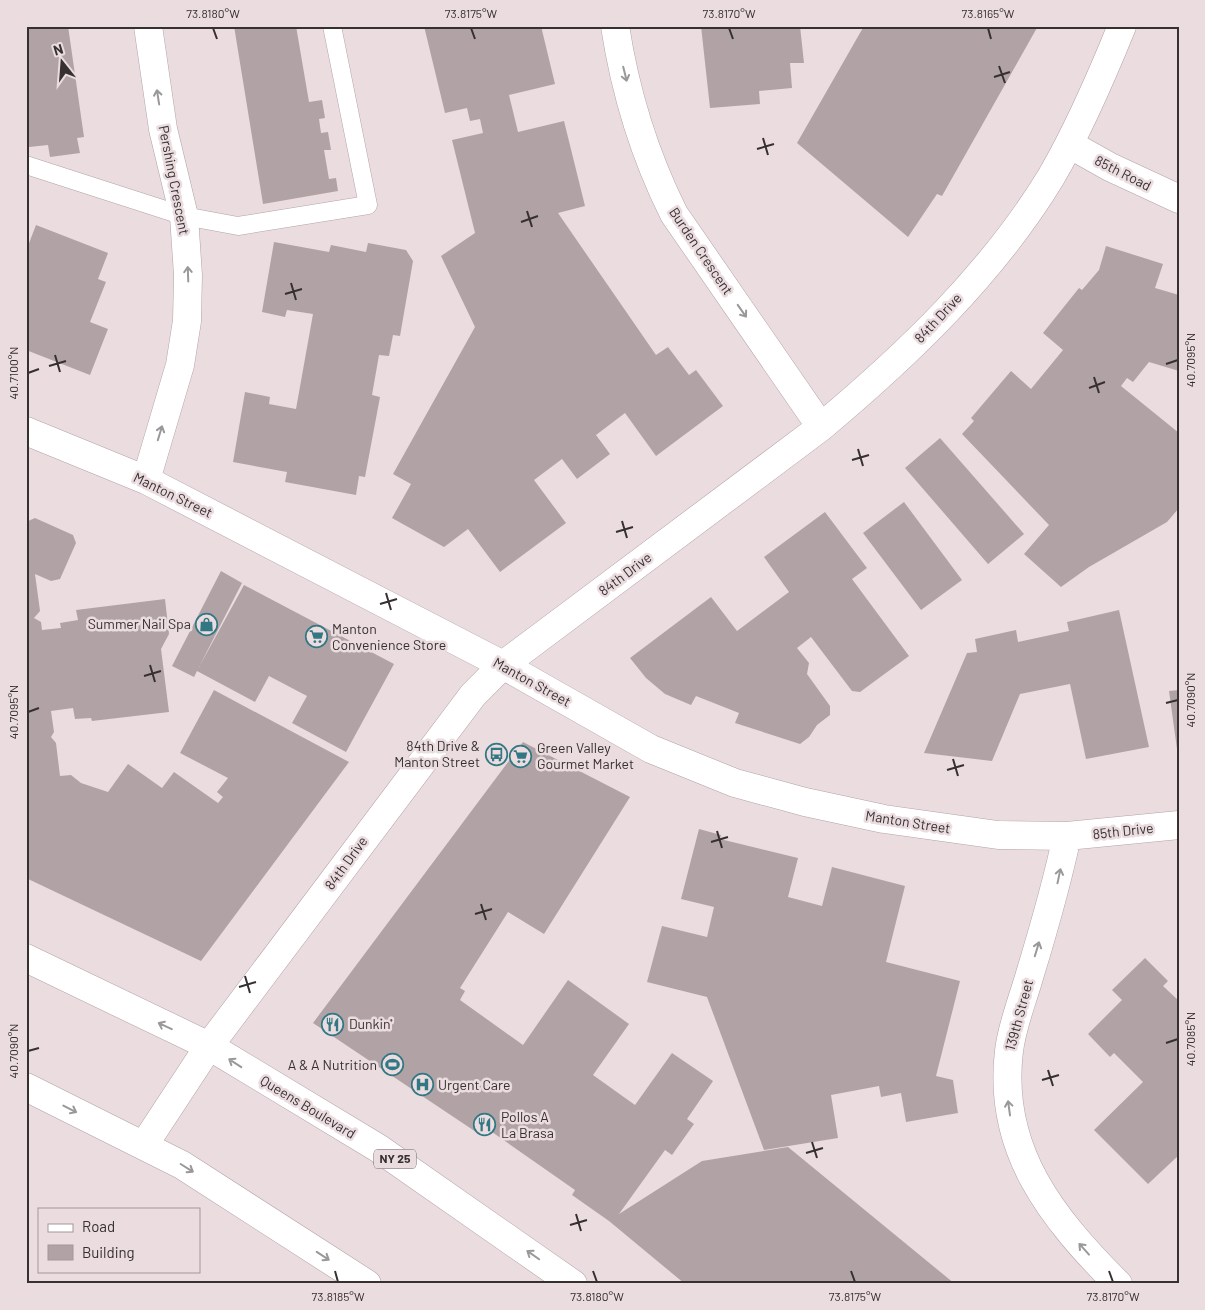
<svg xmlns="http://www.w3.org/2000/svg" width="1205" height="1310" font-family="Barlow,sans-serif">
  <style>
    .building { fill: #b1a3a5 }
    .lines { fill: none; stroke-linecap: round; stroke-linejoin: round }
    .lane-casing { stroke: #b2a3a6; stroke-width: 19 }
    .street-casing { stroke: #b2a3a6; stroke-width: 29 }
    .primary-casing { stroke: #b2a3a6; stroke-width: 29 }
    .lane { stroke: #fff; stroke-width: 18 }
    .street { stroke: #fff; stroke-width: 28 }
    .primary { stroke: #fff; stroke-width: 28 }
    .oneway { stroke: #9a9898 }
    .ticks { fill: none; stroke: #363031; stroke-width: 2 }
    .labels { text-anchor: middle; stroke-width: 5; stroke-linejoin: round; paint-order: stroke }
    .shield { fill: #ebdcdf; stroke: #6c6465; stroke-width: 1 }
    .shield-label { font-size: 12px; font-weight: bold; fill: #363031 }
    .street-label { font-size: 14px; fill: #363031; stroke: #ebdcdf }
    .poi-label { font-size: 14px; fill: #363031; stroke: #ebdcdf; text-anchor: start }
    .neatline { fill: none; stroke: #363031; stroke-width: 2 }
    .ticks-label { font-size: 12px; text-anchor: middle; fill: #363031 }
  </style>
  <rect width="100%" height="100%" fill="#ebdcdf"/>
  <path class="building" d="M26,26H68L84,137L77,138L80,153L50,157L48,145L29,147L26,145Z
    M234,26H296L309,102L322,100L325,118L319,119L321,133L328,132L331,150H324L329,179L336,178L338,191L263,204Z
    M424,26H541L555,84L509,95L518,132L564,121L585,206L558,213L656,355L668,347L689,375L696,370L723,406L656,456L625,413L596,435L610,454L577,479L562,459L534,480L566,523L500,572L468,529L444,547L392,518L411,484L393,474L475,327L441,256L475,233L452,140L483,133L480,119L470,121L467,108L445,113Z
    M701,26H800L804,63H790L792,88L759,91L760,104L710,108Z
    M864,26H1038L942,196L937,194L908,237L797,143Z
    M36,225L108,253L98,279L106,282L90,322L108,329L90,375L26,350V251Z
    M274,242L329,252L331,245L366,252L368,243L406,250L413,261L400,336L393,335L389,356L379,355L372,395L380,397L365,477L359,476L356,495L285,482L287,472L233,462L245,392L270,397L269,404L296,409L313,314L287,310L285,317L262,312Z
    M1106,246L1163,264L1155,288L1179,295V371L1149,362L1133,382L1127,378L1121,386L1179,433V508L1167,522L1089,567L1061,587L1024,554L1049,525L962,434L974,421L971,418L1011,371L1031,389L1063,350L1043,333L1079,288L1082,290L1099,270Z
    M940,438L1024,534L988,564L905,468Z
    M904,502L962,580L921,610L863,533Z
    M825,512L867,568L852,579L909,656L860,692L852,691L811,637L797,648L809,663L807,674L830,706V715L817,725L809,737L800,744L735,723L739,713L696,696L691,705L665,694L646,678L630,658L711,597L737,631L789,592L764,557Z
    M35,518L73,535L76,543L60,579L51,581L35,574L40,611L34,618L41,622L42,630L61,628L60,623L78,620L76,610L165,599L169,634L161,649L169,712L92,721L91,718L75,719L73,708L51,711L54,732L51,737L56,743L60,776L71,775L81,783L108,792L128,764L162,788L174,772L218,803L223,797L217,792L228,778L180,753L214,690L349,762L201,961L26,878V522Z
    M221,571L242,583L199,667L244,585L394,664L346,752L292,723L307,696L269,676L255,702L197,671L194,677L172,666Z
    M1119,610L1149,747L1086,759L1070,684L1020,694L992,761L924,753L967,653L977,652L975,639L1016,630L1018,642L1069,631L1067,622Z
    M1179,690V748L1177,749L1169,691Z
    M523,742L630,797L544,934L508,912L460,988L465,991L460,1000L523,1045L568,980L629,1024L593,1075L635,1105L672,1053L713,1081L687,1119L694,1124L672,1155L665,1150L619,1214L702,1161L788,1147L955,1284H685L609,1221L572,1195L575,1190L492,1132L479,1134L313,1023Z
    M699,829L721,835L720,839L798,858L788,897L822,906L832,867L905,886L886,962L960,981L936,1076L953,1080L958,1113L906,1122L901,1093L881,1097L879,1086L831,1095L838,1138L764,1150L707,997L647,982L662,926L707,937L714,907L681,899Z
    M1145,958L1168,981L1163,986L1179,1001V1155L1148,1184L1094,1130L1143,1082L1114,1053L1110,1057L1088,1034L1122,1000L1112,990Z"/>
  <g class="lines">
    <defs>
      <path id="lane" d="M26,165L184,216L238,226L368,205L332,26"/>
      <path id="street" d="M615,26C625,91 645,156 674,214L821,427
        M1069,144L1110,167L1179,199
        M26,431L146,480L503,665L651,749L735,783L805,802L884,819L998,835L1067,836L1179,825
        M146,480L180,365L187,321L188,275L184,216L163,129L148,26
        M1067,836C1057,883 1044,928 1030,974C1023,999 1012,1025 1009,1051C997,1150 1052,1218 1118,1284
        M144,1145L209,1046L473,695L503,665L821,427C907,355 992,274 1051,177C1079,129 1101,78 1122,26"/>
      <path id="primary" d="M26,958L209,1046L378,1148L573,1284
        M26,1087L182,1165L367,1284"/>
    </defs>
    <use href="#lane" class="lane-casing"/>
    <use href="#street" class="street-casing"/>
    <use href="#primary" class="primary-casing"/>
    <use href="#lane" class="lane"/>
    <use href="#street" class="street"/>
    <use href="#primary" class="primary"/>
  </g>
  <defs><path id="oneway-shaft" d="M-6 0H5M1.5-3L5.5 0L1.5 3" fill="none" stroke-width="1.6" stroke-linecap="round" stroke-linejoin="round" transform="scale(1.25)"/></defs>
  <g class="oneway">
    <use href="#oneway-shaft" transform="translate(625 74) rotate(76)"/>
    <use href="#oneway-shaft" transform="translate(158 97) rotate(-99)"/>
    <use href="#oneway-shaft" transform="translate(188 274) rotate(-92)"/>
    <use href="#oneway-shaft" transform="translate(742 311) rotate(55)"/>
    <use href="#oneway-shaft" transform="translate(160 433) rotate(-73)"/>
    <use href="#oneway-shaft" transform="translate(1059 876) rotate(-78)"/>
    <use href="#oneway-shaft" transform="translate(1037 949) rotate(-73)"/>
    <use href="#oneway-shaft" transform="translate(165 1026) rotate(-155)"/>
    <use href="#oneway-shaft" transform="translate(235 1063) rotate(-147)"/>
    <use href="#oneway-shaft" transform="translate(1009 1108) rotate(-98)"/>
    <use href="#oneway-shaft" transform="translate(70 1109) rotate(27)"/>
    <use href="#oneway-shaft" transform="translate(187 1168) rotate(32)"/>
    <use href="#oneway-shaft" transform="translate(1084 1249) rotate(-132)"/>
    <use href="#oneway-shaft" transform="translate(533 1255) rotate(-145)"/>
    <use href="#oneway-shaft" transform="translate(323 1256) rotate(33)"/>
  </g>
  <path class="ticks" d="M213,28L217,39M471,28L475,39M729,28L733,39M988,28L991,39M999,66L1005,83M994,77L1010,72M763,138L768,155M757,149L774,144M527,211L532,227M521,222L538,216M291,283L296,300M285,294L302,289M55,355L60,372M1166,364L1178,360M49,366L66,361M28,373L39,369M1094,377L1099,393M1089,388L1105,382M858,449L863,466M852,460L869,455M622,521L627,538M616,532L633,527M386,593L391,610M380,604L397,599M150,665L155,682M144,676L161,671M1166,703L1178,700M28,712L39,708M953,759L958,776M947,770L964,765M717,831L722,848M711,842L728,837M481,904L486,920M475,914L492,909M245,976L250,993M239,987L256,982M1166,1043L1178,1039M28,1051L39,1048M1048,1070L1053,1086M1042,1080L1059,1075M812,1142L817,1158M806,1153L823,1148M576,1214L581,1231M570,1225L587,1220M335,1271L338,1282M593,1271L597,1282M851,1271L855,1282M1109,1271L1113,1282"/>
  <defs>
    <symbol id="shop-ring" viewBox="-11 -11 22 22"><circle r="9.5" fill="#ebdcdf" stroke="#327884" stroke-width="1.5"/><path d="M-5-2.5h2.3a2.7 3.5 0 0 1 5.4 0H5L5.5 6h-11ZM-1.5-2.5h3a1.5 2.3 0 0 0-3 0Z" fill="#327884"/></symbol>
    <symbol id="supermarket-ring" viewBox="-11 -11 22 22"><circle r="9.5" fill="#ebdcdf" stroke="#327884" stroke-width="1.5"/><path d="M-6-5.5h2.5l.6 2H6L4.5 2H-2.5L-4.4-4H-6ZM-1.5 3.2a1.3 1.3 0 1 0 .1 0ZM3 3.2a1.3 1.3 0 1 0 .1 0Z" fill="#327884"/></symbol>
    <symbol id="bus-ring" viewBox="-11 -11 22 22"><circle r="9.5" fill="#ebdcdf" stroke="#327884" stroke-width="1.5"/><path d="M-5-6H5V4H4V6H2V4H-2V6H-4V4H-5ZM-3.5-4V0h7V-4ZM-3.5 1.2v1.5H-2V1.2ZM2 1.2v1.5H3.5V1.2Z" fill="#327884"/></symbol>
    <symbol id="restaurant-ring" viewBox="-11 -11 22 22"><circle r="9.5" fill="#ebdcdf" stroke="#327884" stroke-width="1.5"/><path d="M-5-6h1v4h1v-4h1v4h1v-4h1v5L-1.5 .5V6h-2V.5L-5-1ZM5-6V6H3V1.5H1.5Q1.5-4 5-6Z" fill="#327884"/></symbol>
    <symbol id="stadium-ring" viewBox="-11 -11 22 22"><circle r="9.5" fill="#ebdcdf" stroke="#327884" stroke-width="1.5"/><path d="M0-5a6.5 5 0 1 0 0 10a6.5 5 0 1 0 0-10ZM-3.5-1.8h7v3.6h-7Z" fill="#327884"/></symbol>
    <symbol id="hospital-ring" viewBox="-11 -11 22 22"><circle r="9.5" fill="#ebdcdf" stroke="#327884" stroke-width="1.5"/><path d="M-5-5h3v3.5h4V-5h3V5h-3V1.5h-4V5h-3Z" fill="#327884"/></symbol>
  </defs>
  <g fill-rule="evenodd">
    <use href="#shop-ring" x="194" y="612" width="25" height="25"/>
    <use href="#supermarket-ring" x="304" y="624" width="25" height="25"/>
    <use href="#bus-ring" x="484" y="742" width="25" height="25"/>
    <use href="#supermarket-ring" x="508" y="744" width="25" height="25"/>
    <use href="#restaurant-ring" x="320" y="1012" width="25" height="25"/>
    <use href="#stadium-ring" x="380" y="1052" width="25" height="25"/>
    <use href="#hospital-ring" x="410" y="1072" width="25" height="25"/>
    <use href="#restaurant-ring" x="472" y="1112" width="25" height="25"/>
  </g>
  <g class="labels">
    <rect class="shield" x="374" y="1149.5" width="42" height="19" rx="4"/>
    <g class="shield-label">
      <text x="395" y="1163">NY 25</text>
    </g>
    <g class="street-label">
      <text transform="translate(1123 173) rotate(27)" y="5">85th Road</text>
      <text transform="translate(174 180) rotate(79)" y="5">Pershing Crescent</text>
      <text transform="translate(701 251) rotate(56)" y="5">Burden Crescent</text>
      <text transform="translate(938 318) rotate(-47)" y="5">84th Drive</text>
      <text transform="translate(173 495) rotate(26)" y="5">Manton Street</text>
      <text transform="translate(625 574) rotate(-37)" y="5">84th Drive</text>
      <text transform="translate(532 682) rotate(29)" y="5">Manton Street</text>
      <text transform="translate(908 822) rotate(9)" y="5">Manton Street</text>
      <text transform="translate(1123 831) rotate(-6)" y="5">85th Drive</text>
      <text transform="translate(346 863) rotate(-54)" y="5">84th Drive</text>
      <text transform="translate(1019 1015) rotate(-75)" y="5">139th Street</text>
      <text transform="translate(308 1107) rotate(31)" y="5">Queens Boulevard</text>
    </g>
    <g class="poi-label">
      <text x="191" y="629" text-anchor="end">Summer Nail Spa</text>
      <text x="332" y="634">Manton<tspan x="332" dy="16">Convenience Store</tspan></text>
      <text x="480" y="751" text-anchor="end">84th Drive &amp;<tspan x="480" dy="16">Manton Street</tspan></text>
      <text x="537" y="753">Green Valley<tspan x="537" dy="16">Gourmet Market</tspan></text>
      <text x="349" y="1029">Dunkin'</text>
      <text x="377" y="1070" text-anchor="end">A &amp; A Nutrition</text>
      <text x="438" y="1090">Urgent Care</text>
      <text x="501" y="1122">Pollos A<tspan x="501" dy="16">La Brasa</tspan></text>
    </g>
  </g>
  <rect width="1205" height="1310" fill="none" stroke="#ebdcdf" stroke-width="55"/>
  <rect x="38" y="1208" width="162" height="65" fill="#ebdcdf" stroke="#a39799"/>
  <rect x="48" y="1224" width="25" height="8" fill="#ffffff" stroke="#a39799"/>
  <text x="82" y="1232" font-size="15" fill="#363031">Road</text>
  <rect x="48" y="1245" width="25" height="15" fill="#b1a3a5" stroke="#a39799"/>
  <text x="82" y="1258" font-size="15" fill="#363031">Building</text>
  <g transform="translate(62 62) rotate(343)" stroke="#ebdcdf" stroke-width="4" paint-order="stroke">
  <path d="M0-4L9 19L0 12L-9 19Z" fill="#363031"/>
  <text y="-8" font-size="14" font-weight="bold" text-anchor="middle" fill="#363031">N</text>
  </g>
  <rect x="28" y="28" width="1150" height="1254" class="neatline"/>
  <g class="ticks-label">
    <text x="213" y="18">73.8180°W</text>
    <text x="471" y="18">73.8175°W</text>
    <text x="729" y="18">73.8170°W</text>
    <text x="988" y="18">73.8165°W</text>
    <text transform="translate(1191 360) rotate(-90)" y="4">40.7095°N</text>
    <text transform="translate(14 373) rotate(-90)" y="4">40.7100°N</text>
    <text transform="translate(1191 700) rotate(-90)" y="4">40.7090°N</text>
    <text transform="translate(14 712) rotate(-90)" y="4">40.7095°N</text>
    <text transform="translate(1191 1039) rotate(-90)" y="4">40.7085°N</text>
    <text transform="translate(14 1051) rotate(-90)" y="4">40.7090°N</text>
    <text x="338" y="1301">73.8185°W</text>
    <text x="597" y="1301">73.8180°W</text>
    <text x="855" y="1301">73.8175°W</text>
    <text x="1113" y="1301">73.8170°W</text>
  </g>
</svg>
